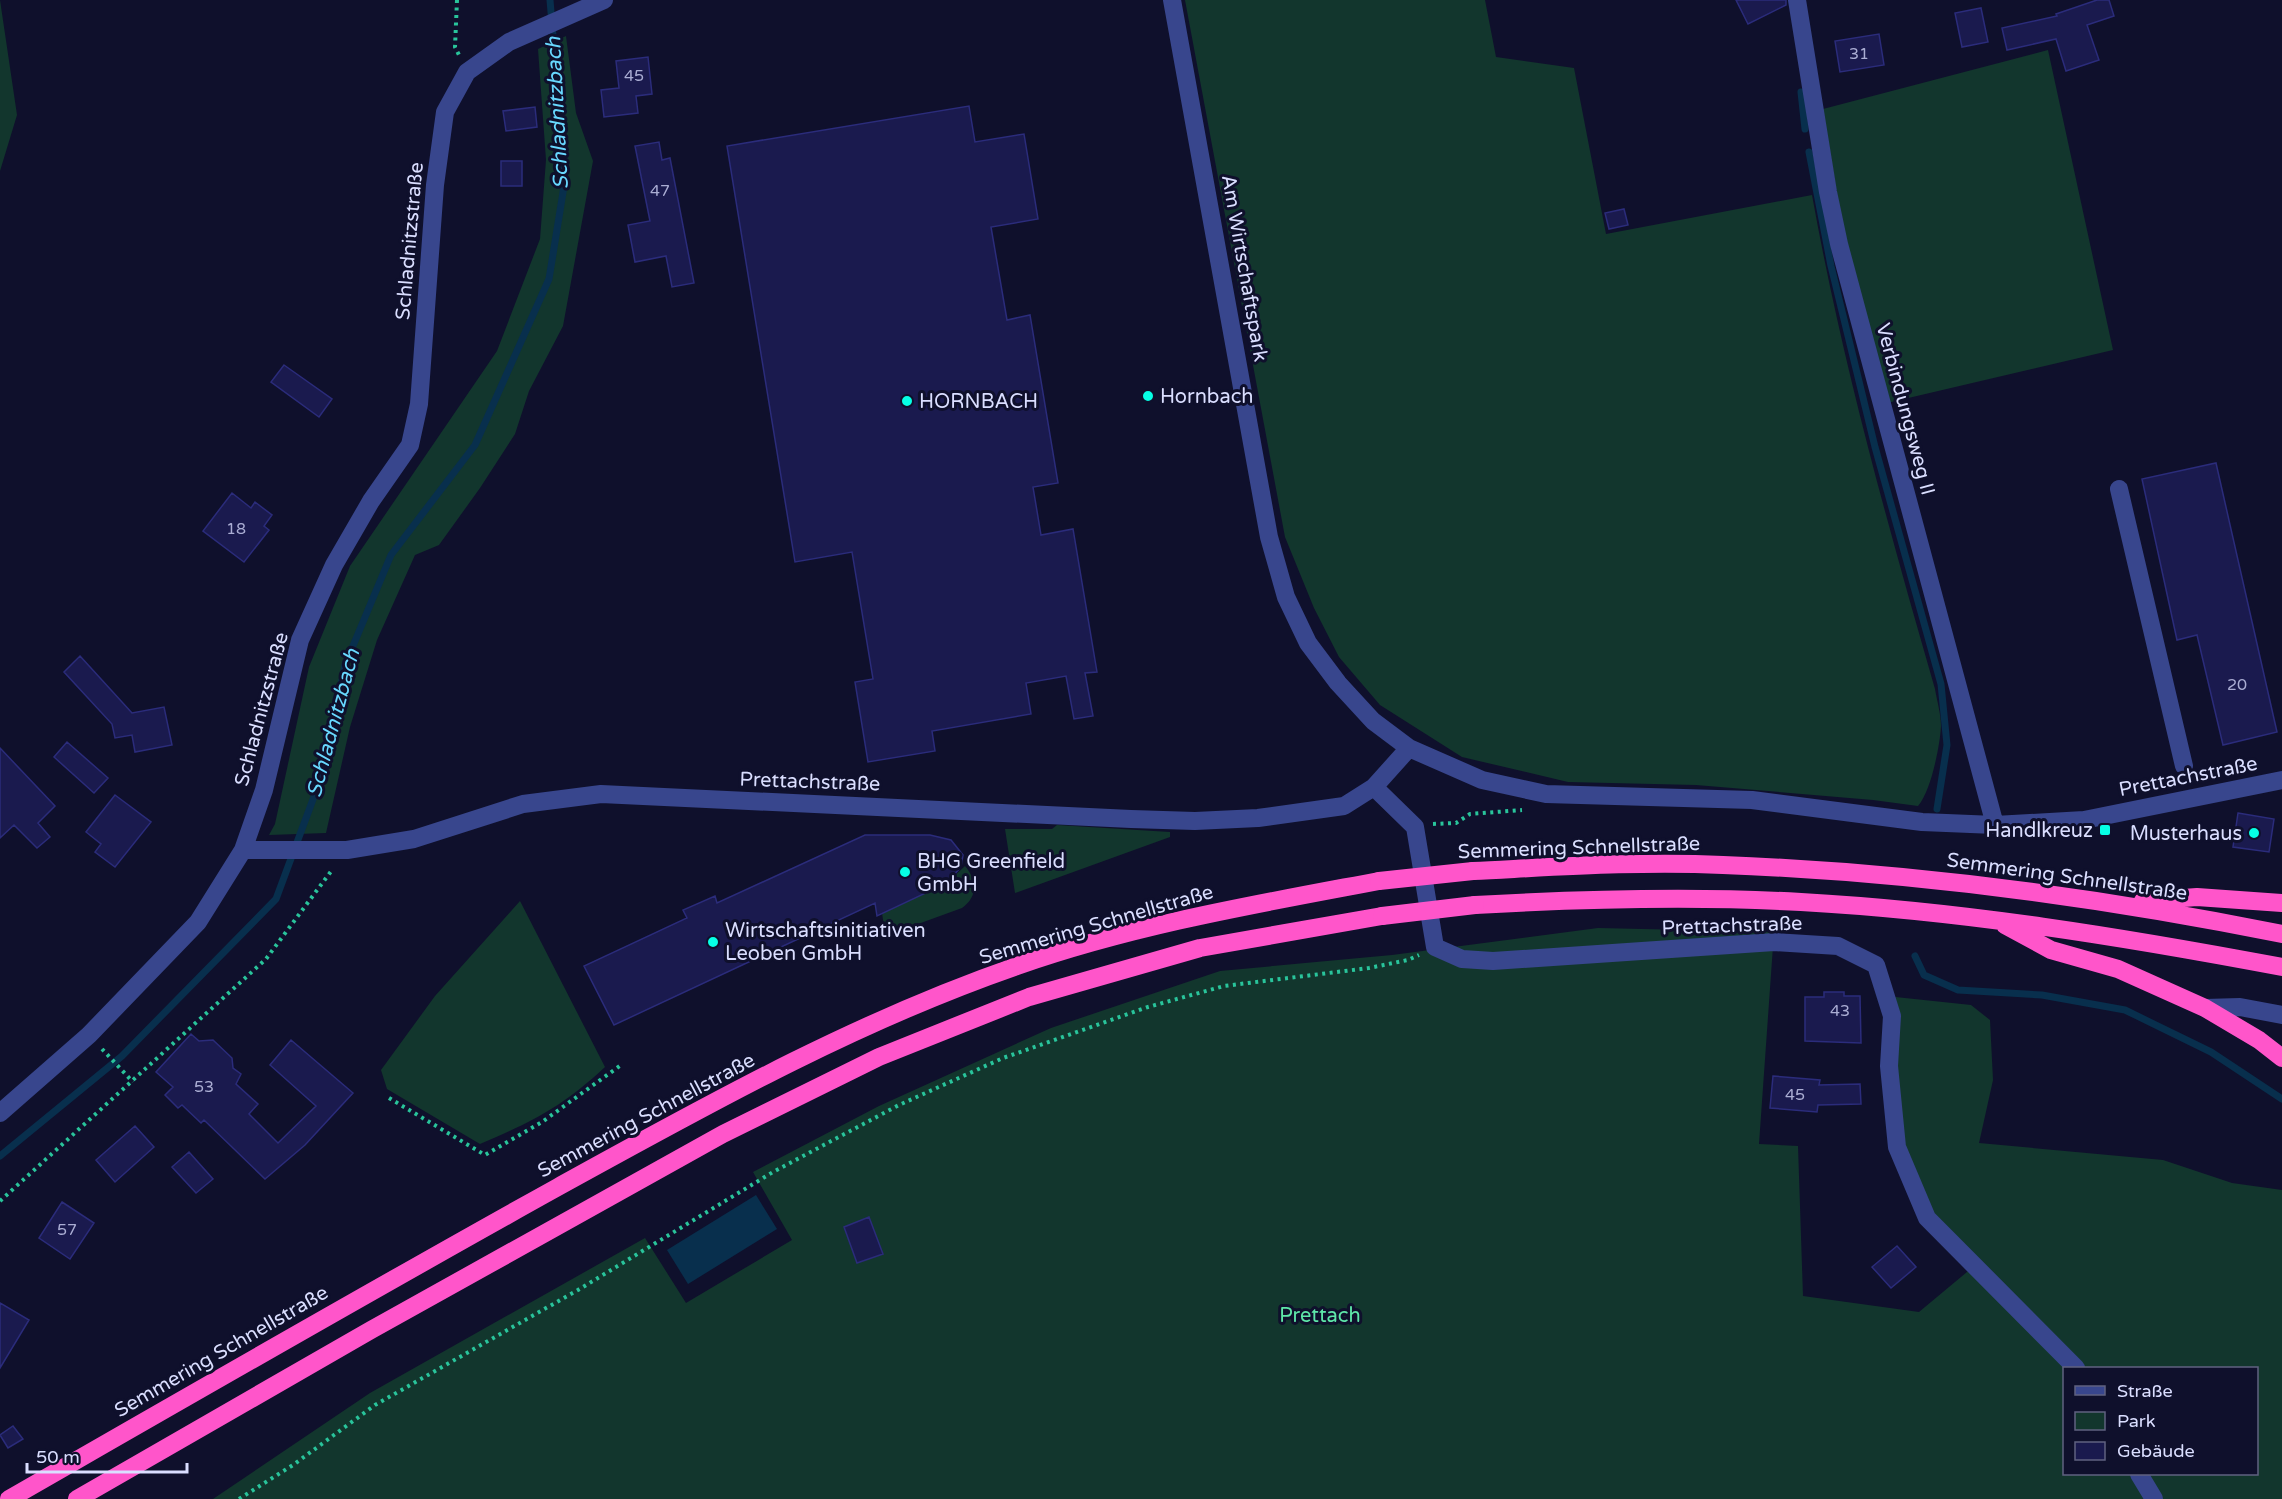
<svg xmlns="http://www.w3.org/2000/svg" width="2282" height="1499" font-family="'Varela Round',sans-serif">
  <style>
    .green { fill: #12362d; fill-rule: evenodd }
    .water { fill: #082f4d }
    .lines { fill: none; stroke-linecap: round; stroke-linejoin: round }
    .stream { stroke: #082f4d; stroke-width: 7 }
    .building { fill: #1a1a4e; stroke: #2b2c7b; stroke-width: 1.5 }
    .path { stroke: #29c49b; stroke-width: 4; stroke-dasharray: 3 4.5; stroke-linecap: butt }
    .minor { stroke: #38468d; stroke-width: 18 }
    .highway { stroke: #ff55ca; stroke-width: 18 }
    .highway-bridge { stroke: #ff55ca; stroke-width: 18 }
    .poi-dot { fill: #06ffe5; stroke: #0f102c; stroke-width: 2 }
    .labels { text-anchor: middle; stroke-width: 6; stroke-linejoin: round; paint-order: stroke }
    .number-label { font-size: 16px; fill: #aaadd3 }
    .street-label { font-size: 20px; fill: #dadeff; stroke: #0f102c }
    .poi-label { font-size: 20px; fill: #dadeff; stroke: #0f102c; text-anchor: start }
    .park-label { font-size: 20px; fill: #5ee7a9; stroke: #0f102c }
    .water-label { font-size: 21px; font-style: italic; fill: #68d8ff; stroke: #0f102c }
  </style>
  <rect width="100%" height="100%" fill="#0f102c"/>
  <path class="green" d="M0,0L17,115L0,171Z
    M1185,0H1485L1496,57L1574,68L1606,234L1812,195C1842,362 1888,526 1935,689C1937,701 1941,714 1941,726C1940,746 1931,791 1918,806L1873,800L1696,785L1568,782L1462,757L1380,705L1339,657L1314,608L1285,537Z
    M566,36L576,113L593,161L563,326L529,391L515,434L480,488L439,545L415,555L377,640L350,727L326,833L269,835L275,824L309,667L350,566L497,351L540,239L546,160L538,49Z
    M2048,50L2113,350L1887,403L1847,254L1823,109Z
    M1057,825L1170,832V837L1015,893L1005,829H1052Z
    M965,866C977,880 978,897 962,908L896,932L884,926L882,913L947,883Z
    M520,901L605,1067C562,1107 534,1121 480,1144L387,1089L381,1070L435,996Z
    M1598,928L1774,932L1759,1144L1798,1146L1803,1296L1919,1312L1973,1267L1927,1218L1897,1147L1886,996L1971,1005L1990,1020L1993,1080L1979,1143L2163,1160L2232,1183L2282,1190V1499H213L370,1393L645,1238L686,1303L792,1240L753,1172L879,1106L1051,1028L1220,971L1392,955ZM2064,1368H2256V1474H2064Z"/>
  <path class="water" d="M756,1195L777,1229L688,1284L667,1250Z"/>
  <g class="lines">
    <path class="stream" d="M1801,92L1805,129
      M1809,152L1831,266L1875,447L1941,684L1947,745L1937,809
      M1915,956L1924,975L1958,990L2042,995L2125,1010L2211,1052L2282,1099
      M0,1156L122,1056L276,899L325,767L345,665L391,555L475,445L549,279L565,180L550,0"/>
  </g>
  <path class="building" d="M1736,0H1786V5L1748,24Z
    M2097,0H2109L2114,16L2087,25L2099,60L2066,71L2056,39L2007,50L2002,28L2057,16L2056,14Z
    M1981,8L1988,42L1962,47L1955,13Z
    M1879,34L1884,65L1840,72L1835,41Z
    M648,57L652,94L636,96L638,113L604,117L601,90L619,88L616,61Z
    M969,106L975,142L1024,134L1038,219L991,227L1007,320L1030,315L1058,483L1033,487L1041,535L1073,529L1097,672L1085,673L1093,716L1074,719L1066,676L1026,683L1031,714L932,731L935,751L868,762L855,682L873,679L852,552L795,562L727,146Z
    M535,107L537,127L506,131L503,111Z
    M659,142L662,160L670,158L694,283L672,287L666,256L635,262L628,225L650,221L635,146Z
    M501,161H522V186H501Z
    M1624,209L1628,225L1609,229L1605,213Z
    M284,365L332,399L319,417L271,382Z
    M2216,463L2277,732L2223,745L2197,635L2177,640L2142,479Z
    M232,493L251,508L255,502L272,515L264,526L269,530L244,562L203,531Z
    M80,656L132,713L164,707L172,745L135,752L132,735L115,738L112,724L64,672Z
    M67,742L108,778L94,793L54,757Z
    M0,748L55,806L38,823L50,837L37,848L14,825L0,838Z
    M115,795L151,822L115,867L95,852L101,844L86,832Z
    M2238,813L2274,819L2269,852L2233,847Z
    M865,835H930L951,840L963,855L961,867L947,883L877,916L875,903L614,1025L584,966L687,918L683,910L715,896L717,903Z
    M1824,992H1844V996H1860L1861,1043L1805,1041V997H1824Z
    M191,1034L199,1041L213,1040L232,1058L233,1068L241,1074L236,1084L258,1104L249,1114L278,1143L316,1106L270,1065L291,1040L353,1093L305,1145L265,1179L204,1120L201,1123L182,1105L178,1108L165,1095L173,1087L156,1072Z
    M1773,1076L1820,1080L1819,1085L1860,1084L1861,1104L1818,1105L1817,1112L1770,1108Z
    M135,1126L154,1147L115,1182L96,1160Z
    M189,1152L213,1179L196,1193L172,1167Z
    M62,1202L94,1223L70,1259L39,1238Z
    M869,1217L883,1254L857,1263L844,1227Z
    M1897,1246L1916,1267L1891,1288L1872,1267Z
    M0,1303L29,1320L0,1368Z
    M13,1426L23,1439L8,1448L0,1435Z"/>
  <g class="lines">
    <path class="path" d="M457,0L455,47L459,55
      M1433,824L1456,823L1470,814L1522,810
      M102,1049L133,1082
      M389,1098L485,1155L542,1122L621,1065
      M0,1201L266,959L332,870
      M239,1499L293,1465L375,1405L578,1290L773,1172L899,1105L1003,1058L1148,1007L1224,986L1369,968L1408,960L1419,955"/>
    <path class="minor" d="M1172,0L1269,537L1286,597L1308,643L1338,683L1373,721L1409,748L1482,780L1546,794L1752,800L1922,822L1995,825L2084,820L2282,780
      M1797,0L1828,192L1839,244L1995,825
      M2119,489L2184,766
      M1374,787L1415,827L1435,947L1462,959L1493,961L1774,942L1838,946L1876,965L1892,1016L1889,1066L1897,1147L1927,1218L2076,1368
      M243,850H347L414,839L523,804L601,794L1131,819L1195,821L1258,818L1344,806L1374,787L1409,748
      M2205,1008L2240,1007L2282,1015
      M0,1113L89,1035L198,922L243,850L264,790L300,640L334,565L371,501L410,445L419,404L435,185L445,112L467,72L509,42L604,0
      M2139,1474L2154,1499"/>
    <path class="highway" d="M1473,871C1556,867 1640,861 1723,865C1911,872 2098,897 2282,934
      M2143,901L2197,897L2282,903
      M1475,905C1583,899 1692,896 1801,902C1963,911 2123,937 2282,967
      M2005,925L2051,950L2118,969L2205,1008L2259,1040L2282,1058
      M9,1499C192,1394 374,1289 558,1187C707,1105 855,1022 1017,966C1134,925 1257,904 1379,881
      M77,1499L371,1330L723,1134L879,1057L1029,997L1200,948L1382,916"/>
    <path class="highway-bridge" d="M1379,881L1473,871
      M1382,916L1475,905"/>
  </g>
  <g class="poi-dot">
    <circle cx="1148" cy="396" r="6"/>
    <circle cx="907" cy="401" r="6"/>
    <rect x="2099" y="824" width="12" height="12" rx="3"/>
    <circle cx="2254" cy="833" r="6"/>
    <circle cx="905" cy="872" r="6"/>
    <circle cx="713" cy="942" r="6"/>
  </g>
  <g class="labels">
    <g class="number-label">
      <text x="1859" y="59">31</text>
      <text x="634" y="81">45</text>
      <text x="660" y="196">47</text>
      <text x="236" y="534">18</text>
      <text x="2237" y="690">20</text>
      <text x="1840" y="1016">43</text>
      <text x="204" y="1092">53</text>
      <text x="1795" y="1100">45</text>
      <text x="67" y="1235">57</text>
    </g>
    <g class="street-label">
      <text transform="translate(409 241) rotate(-85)" y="7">Schladnitzstraße</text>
      <text transform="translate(1245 268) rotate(80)" y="7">Am Wirtschaftspark</text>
      <text transform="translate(1906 409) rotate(75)" y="7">Verbindungsweg II</text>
      <text transform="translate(261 709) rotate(-75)" y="7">Schladnitzstraße</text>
      <text transform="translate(2188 776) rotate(-11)" y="7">Prettachstraße</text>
      <text transform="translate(810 781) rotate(2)" y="7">Prettachstraße</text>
      <text transform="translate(1579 847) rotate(-2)" y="7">Semmering Schnellstraße</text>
      <text transform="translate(2067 876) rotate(8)" y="7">Semmering Schnellstraße</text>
      <text transform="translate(1096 924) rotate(-16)" y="7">Semmering Schnellstraße</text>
      <text transform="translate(1732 925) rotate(-2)" y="7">Prettachstraße</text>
      <text transform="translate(646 1115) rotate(-28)" y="7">Semmering Schnellstraße</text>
      <text transform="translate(221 1351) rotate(-30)" y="7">Semmering Schnellstraße</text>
    </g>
    <g class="poi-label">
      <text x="1160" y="403">Hornbach</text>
      <text x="919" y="408">HORNBACH</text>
      <text x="2093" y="837" text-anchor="end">Handlkreuz</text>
      <text x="2242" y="840" text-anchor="end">Musterhaus</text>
      <text x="917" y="868">BHG Greenfield<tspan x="917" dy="23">GmbH</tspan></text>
      <text x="725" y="937">Wirtschaftsinitiativen<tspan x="725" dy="23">Leoben GmbH</tspan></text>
    </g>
    <g class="park-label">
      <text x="1320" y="1322">Prettach</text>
    </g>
    <g class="water-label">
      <text transform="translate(557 113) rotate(-93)" y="7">Schladnitzbach</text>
      <text transform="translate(333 723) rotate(-75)" y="7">Schladnitzbach</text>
    </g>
  </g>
  <rect x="2063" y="1367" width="195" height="108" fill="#0f102c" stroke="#606280" stroke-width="1.5"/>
  <rect x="2075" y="1386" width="30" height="9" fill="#38468d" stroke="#606280" stroke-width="1.5"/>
  <text x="2117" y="1397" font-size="18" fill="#dadeff">Straße</text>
  <rect x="2075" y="1412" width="30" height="18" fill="#12362d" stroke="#606280" stroke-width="1.5"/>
  <text x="2117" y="1427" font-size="18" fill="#dadeff">Park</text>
  <rect x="2075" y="1442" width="30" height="18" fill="#1a1a4e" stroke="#606280" stroke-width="1.5"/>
  <text x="2117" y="1457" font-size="18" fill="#dadeff">Gebäude</text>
  <path d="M27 1463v9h160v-9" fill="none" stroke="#dadeff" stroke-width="3"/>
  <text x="36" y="1463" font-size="18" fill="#dadeff" stroke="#0f102c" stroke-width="4.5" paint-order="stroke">50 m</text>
</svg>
